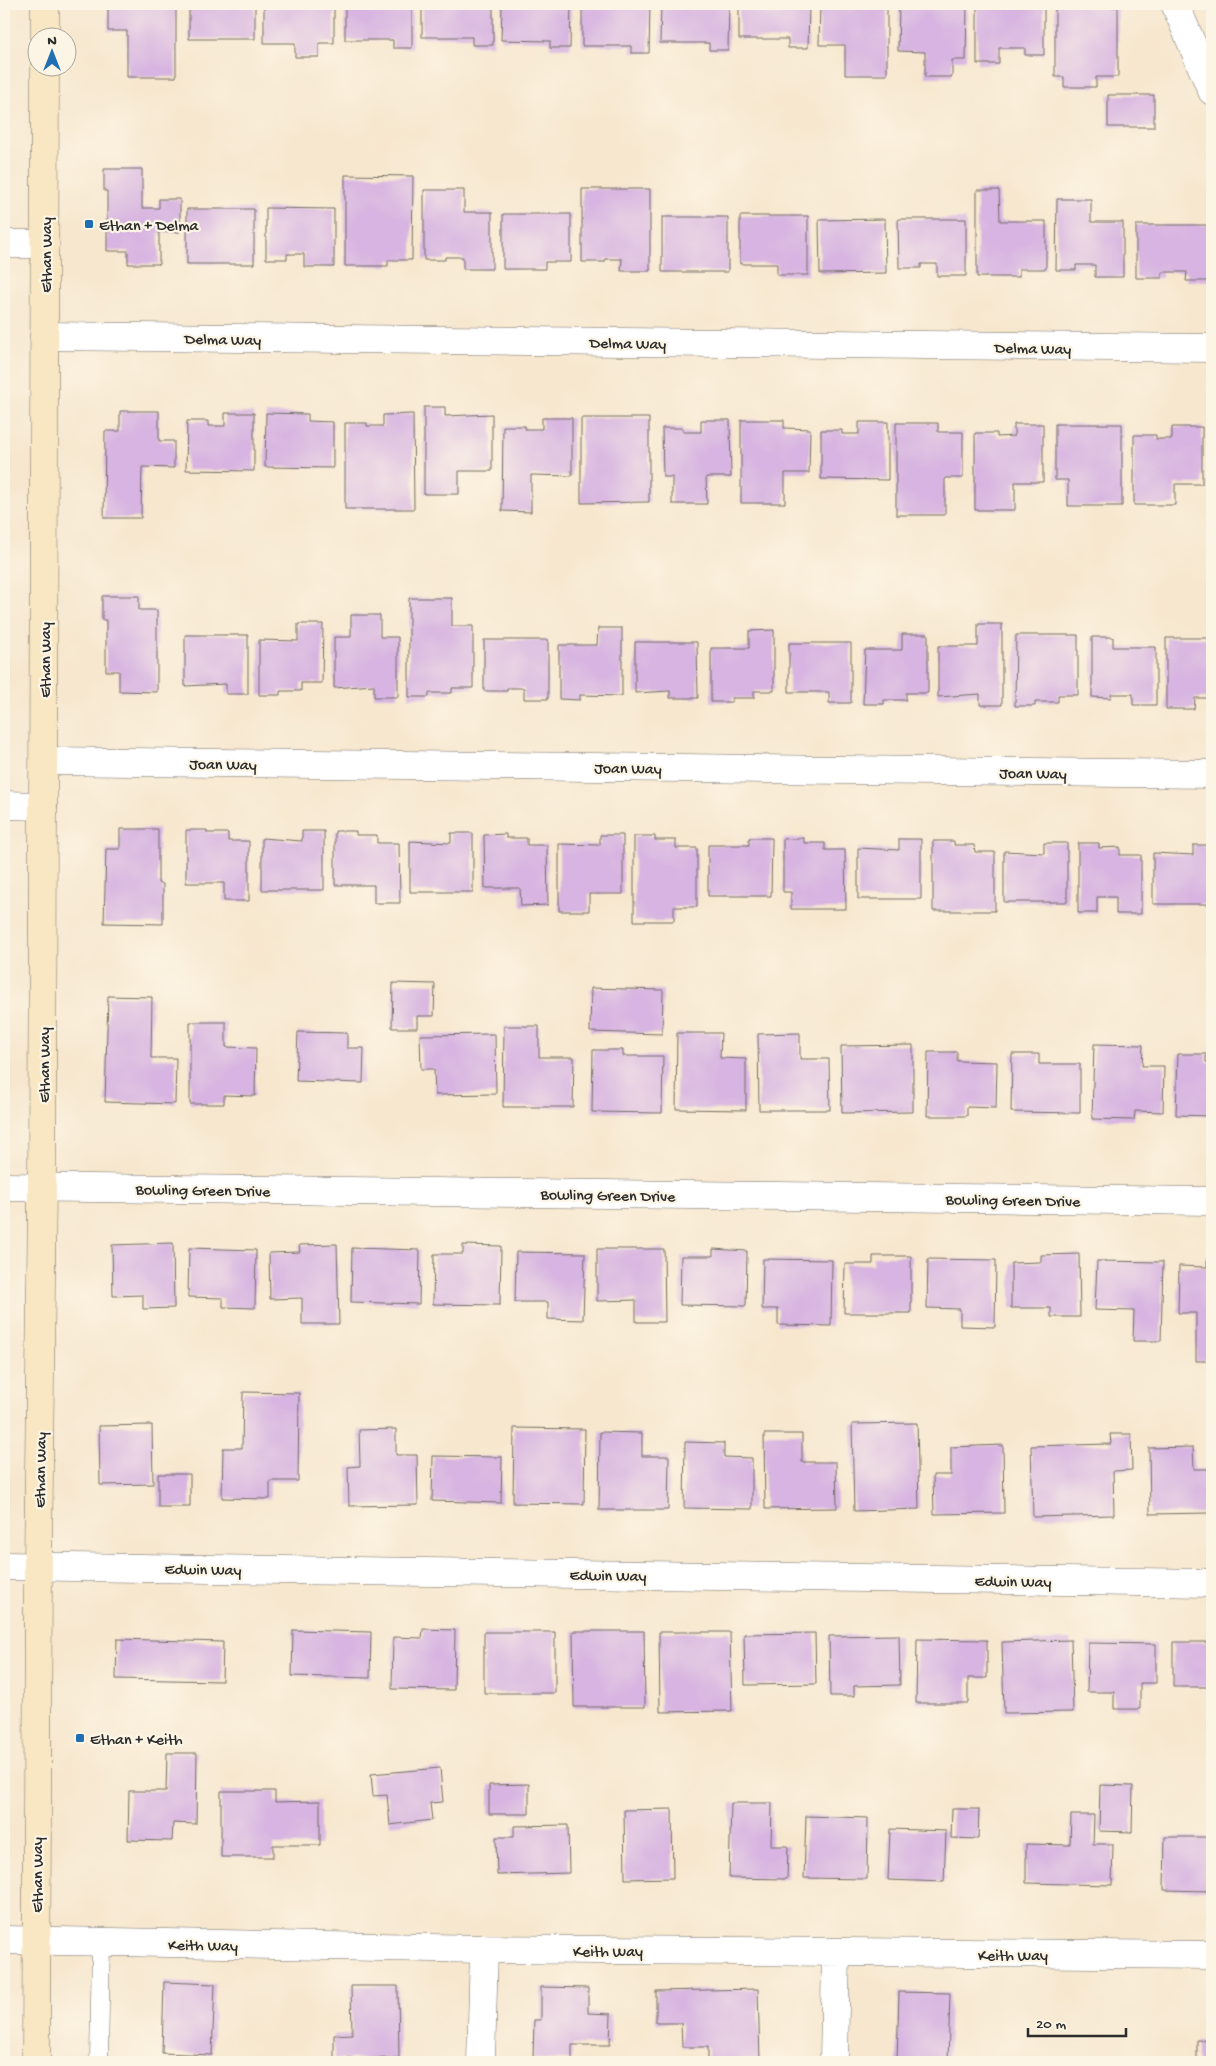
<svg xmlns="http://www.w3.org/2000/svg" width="1216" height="2066" font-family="'Gochi Hand',sans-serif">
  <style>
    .building { fill: #d7b4e1 }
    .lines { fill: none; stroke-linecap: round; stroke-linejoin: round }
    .lane-casing { stroke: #726d64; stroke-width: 19 }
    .street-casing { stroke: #726d64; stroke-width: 29 }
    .secondary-casing { stroke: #726d64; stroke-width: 29 }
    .lane { stroke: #fff; stroke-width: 18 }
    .street { stroke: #fff; stroke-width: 28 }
    .secondary { stroke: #f9e7c3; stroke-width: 28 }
    .poi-dot { fill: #1f6fb2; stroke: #fcf5e5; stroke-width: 2 }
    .labels { text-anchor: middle; stroke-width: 4.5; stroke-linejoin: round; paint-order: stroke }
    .poi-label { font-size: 16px; fill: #2b2b2b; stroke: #fcf5e5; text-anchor: start }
    .street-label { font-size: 16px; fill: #2b2b2b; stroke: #fcf5e5 }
  </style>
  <rect width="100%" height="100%" fill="#fcf5e5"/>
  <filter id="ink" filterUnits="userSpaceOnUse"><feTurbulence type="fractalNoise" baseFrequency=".02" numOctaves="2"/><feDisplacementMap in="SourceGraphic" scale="10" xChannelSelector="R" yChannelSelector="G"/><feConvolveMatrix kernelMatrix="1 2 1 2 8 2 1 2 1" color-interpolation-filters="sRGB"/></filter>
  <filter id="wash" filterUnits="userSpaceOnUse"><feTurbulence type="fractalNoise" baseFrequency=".0096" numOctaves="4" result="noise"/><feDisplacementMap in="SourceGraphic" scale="20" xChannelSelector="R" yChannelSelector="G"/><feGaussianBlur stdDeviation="1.12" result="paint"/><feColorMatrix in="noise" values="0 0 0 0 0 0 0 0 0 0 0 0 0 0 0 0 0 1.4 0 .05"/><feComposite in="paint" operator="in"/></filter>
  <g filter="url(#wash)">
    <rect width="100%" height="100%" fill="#f7e7cf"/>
    <g id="blocks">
      <path class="building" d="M108,4H176V77H127V31H108Z
        M189,4H255V39H189Z
        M264,4H334V43H319V57H295V43H264Z
        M345,4H412V48H393V40H345Z
        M422,4H493V45H472V37H422Z
        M502,4H571L570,48H550V41L501,40Z
        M582,4H650L649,53H631V46H582Z
        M661,4H729L728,50H709V43H660Z
        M739,4H809L808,48H788V39H739Z
        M820,4H887V75H845V45H819Z
        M899,4H967L966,60H952V77H925V52L898,51Z
        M977,4H1044V55H1025V48H999V64H977Z
        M1055,4H1082V7H1118V77H1096V87H1064V77H1055Z
        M1108,95H1154V127H1108Z
        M104,169H142V208H159V199H180V232H159V264H128V251H107V191H104Z
        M345,175L413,176L412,260H388V266H345Z
        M582,189H650V271H621L622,259H605V262H582Z
        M424,190H464V212H492V269H463V257H445V260H424Z
        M977,190H999L1000,221H1046V269H1019V277H977Z
        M1057,199H1091V222H1123V277H1095V265H1076V270H1056Z
        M266,208L334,209V267H304V254H287V259H266Z
        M187,209H254V264H187Z
        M503,214H571V262H545V269H503Z
        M740,216H808V275H777V264H740Z
        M662,217H728V272H662Z
        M885,219L886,273L820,274L819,220Z
        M898,219H966V276H937V264H921V268H899Z
        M1136,225H1212V281H1186L1187,272H1162V278H1136Z
        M424,407H445V416L492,414V471H459V494H424Z
        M120,411H159V441H174V468L142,467L141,518H104L105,431H120Z
        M225,413H254V471L186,470L187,421H208V426H225Z
        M266,413L308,414V421L333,422V468L265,467Z
        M413,414L414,509H345V423H367V426H383V415Z
        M542,418H572V476L531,475V512L502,511L503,426H525V429H542Z
        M581,418H649V502L581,503Z
        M701,420H730L731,477H706L707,504H672V477H663L662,428H683V432H701Z
        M741,420H784V428L810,429L809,473H785V503H741Z
        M859,422H888V480L821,479V430H842V434H859Z
        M896,423H938V432H963V478H945V515H896Z
        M1014,424H1043V482H1015V510H975V433H997V437L1014,436Z
        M1055,424H1122V506H1068V480H1055Z
        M1172,427H1202V484H1175V505H1134V435H1156V439H1172Z
        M102,596H139V610H157V692L119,691V671H106V620H102Z
        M409,598H452V626H473V688H452V693H429V697H409Z
        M351,615H380V637H398V697H374V685L334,688V637H351Z
        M298,624H323L322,683H301V691H280V695H259V640L298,641Z
        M978,624H1002V705H980V694L938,697V646H978Z
        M598,628H622V696L580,695V700L559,699V645H597Z
        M774,630V691H754V698H732V702H711V648H749V631Z
        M902,634H928V693H906V700H884V704H863L865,650H902Z
        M185,635H248V694H226V684L185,686Z
        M1016,635H1078V695H1058V702H1035V706H1015Z
        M1092,637H1113V647H1156V705H1133V694H1111V698L1092,697Z
        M1166,638H1212V698H1195L1194,709H1166Z
        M484,640H548V699H524V688H507V691H484Z
        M635,642H697L698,698H670V691L635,693Z
        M789,643H851V703H829V692H789Z
        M120,829H158V883L163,884V924L104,923L106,849H120Z
        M186,830H207V833H228V841H249V901H224V883H186Z
        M302,831H324V890H262V838L302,841Z
        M335,831H356V835H377V843H399L400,903H374V885H335Z
        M451,833H473V892H410V841L451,843Z
        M506,834V838H527V845H547L548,905L521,906L520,888H485L484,835Z
        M600,835H623V894H589V911H559V844L600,845Z
        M634,836H655V840H676V848H697V907H674V921H634Z
        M749,838H772L771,896H708V845H749Z
        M804,838V843H825V850H845L846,909H791V892H783V839Z
        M899,839H921V899H858V848L899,850Z
        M933,841H954V845H974L975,852H995V911H933Z
        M1044,843H1067V902H1004V851L1044,853Z
        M1078,843H1099V848L1120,847V855H1141V914H1116V897H1097V913H1078Z
        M1193,845H1212V904H1153V853L1193,855Z
        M393,983L435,984L434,1016H417V1028H392Z
        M591,988L663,990L662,1034L590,1032Z
        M108,996L152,997L151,1058H176L175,1104L105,1102Z
        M190,1022H226V1047L256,1048L255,1096L224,1095V1104H190Z
        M504,1026H539V1057H574L573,1107H503Z
        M298,1032L347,1033V1048H364L363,1083L296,1081Z
        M677,1033H721L720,1058L746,1059V1110L676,1109Z
        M800,1033V1059H829L830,1110H759L758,1034Z
        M495,1034L496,1094L435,1095L434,1069H421L420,1035Z
        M1094,1044L1143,1045L1142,1066H1164L1163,1112L1135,1111L1134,1120L1092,1119Z
        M913,1045V1112L842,1113L841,1046Z
        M593,1050H623V1056H663L662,1113L592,1112Z
        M928,1052H957V1061L997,1062L996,1108L967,1107V1116H927Z
        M1012,1054H1039V1064H1080V1113L1011,1112Z
        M1178,1054H1206V1062H1212V1116L1176,1115Z
        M173,1243L174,1308L143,1309V1295L113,1296L112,1245Z
        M337,1244L339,1324H302V1298L270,1299L269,1253L300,1252L299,1245Z
        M463,1245L501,1246L500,1305L433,1304L434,1254H463Z
        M189,1248L256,1250L255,1308L223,1307V1298L188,1297Z
        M352,1248L420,1250L419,1304L351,1302Z
        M597,1249H664L665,1322H636V1300L597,1301Z
        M713,1249L747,1251L746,1306L680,1305L681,1256H713Z
        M516,1252L585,1253L583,1320L548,1319V1302H515Z
        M1079,1254L1080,1317H1051V1308H1011V1263L1041,1262V1255Z
        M873,1256H911V1313H844L845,1264H873Z
        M1207,1258H1212V1361H1196V1313H1178L1179,1266L1207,1267Z
        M763,1259L832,1260L831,1326L778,1325V1309H762Z
        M928,1259L996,1260L995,1327L960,1326V1309L927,1308Z
        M1097,1261L1163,1262L1161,1341H1133L1134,1311L1095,1310Z
        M243,1392L299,1393L298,1481H270V1499L222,1498L223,1448H242Z
        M917,1423L919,1509L854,1511L852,1424Z
        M152,1425L153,1484L100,1485L99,1426Z
        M514,1428L585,1429L584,1504L513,1503Z
        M396,1429V1455H417L418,1505L349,1506L348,1467L360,1466L359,1430Z
        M600,1432L642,1433V1456H669L668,1510H599Z
        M764,1434H802V1462H836L837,1508L765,1509Z
        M1110,1434H1131L1132,1470L1113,1471L1114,1515L1033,1517L1031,1446L1111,1444Z
        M685,1442L724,1443V1457L752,1458V1509L684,1508Z
        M1003,1445L1004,1513L934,1514L933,1475H951V1447Z
        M1193,1447L1194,1469H1211V1513L1150,1514L1149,1448Z
        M433,1456L502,1457L501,1503L432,1501Z
        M158,1474H190V1507H158Z
        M423,1629L455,1630L454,1690L392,1689L393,1637L422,1638Z
        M293,1630L371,1632L370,1678L292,1676Z
        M573,1631H644L645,1707H574Z
        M484,1632H555V1693H484Z
        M659,1632H730L732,1711L660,1712Z
        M815,1633L816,1684L745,1685L744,1634Z
        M899,1635L900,1685L854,1686V1696H830L829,1636Z
        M117,1639L223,1642L222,1681L116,1679Z
        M917,1639L987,1640V1678H968V1703H916Z
        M1071,1640L1073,1712L1004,1713L1002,1642Z
        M1173,1642H1212V1687H1173Z
        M1088,1643L1156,1644V1683H1140V1709H1114V1692H1087Z
        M167,1753H197L196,1824L173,1823L172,1841L128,1840L129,1791H166Z
        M440,1768L443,1802L430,1803L432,1820L390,1825L387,1795L373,1796L371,1774Z
        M529,1784V1814H489V1785Z
        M1100,1785L1133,1786L1132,1832L1099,1831Z
        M221,1791H275V1802L320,1801V1845H273V1857H221Z
        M731,1803H772L771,1846H788L787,1879L729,1878Z
        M672,1809L673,1878L625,1879L624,1810Z
        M952,1809H979L978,1839L951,1838Z
        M1071,1815H1094L1093,1844H1113L1112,1885L1026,1883V1844L1070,1845Z
        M806,1816L868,1818L867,1879L804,1878Z
        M568,1825L569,1873L497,1875L496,1837H514V1826Z
        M890,1829L946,1831L944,1882L888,1880Z
        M1165,1837H1212V1891L1164,1890Z
        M164,1982L215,1984L212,2055L162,2053Z
        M351,1986H398L399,2058L334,2059V2035L352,2034Z
        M541,1987L588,1988V2013L611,2014L610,2045H572V2060L533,2059L534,2020H541Z
        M758,1989L760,2061L708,2062V2047H682L681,2023H656V1991Z
        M899,1992L950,1993L948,2062H897Z
        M1197,2040L1212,2041V2062H1197Z"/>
    </g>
  </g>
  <g filter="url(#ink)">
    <use href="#blocks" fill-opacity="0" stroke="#726d64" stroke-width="1"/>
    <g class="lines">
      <defs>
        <path id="lane" d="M99,2062L101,1942"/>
        <path id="street" d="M1175,4L1212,91
          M4,244H45
          M44,336L1212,348
          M44,761L1212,774
          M4,805L43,806
          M4,1187L1212,1201
          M4,1566L1212,1583
          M4,1940L484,1949L1212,1955
          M481,2062L484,1949
          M834,2062L836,1952"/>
        <path id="secondary" d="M45,38V4
          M36,2062L38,1566L42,1187L45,68"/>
      </defs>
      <use href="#lane" class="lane-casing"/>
      <use href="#street" class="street-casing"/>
      <use href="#secondary" class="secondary-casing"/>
      <use href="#lane" class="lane"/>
      <use href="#street" class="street"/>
      <use href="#secondary" class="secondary"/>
    </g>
  </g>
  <g class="poi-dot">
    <rect x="84" y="219" width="10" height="10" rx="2.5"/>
    <rect x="75" y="1733" width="10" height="10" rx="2.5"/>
  </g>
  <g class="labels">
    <g class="poi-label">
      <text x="99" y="230">Ethan + Delma</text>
      <text x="90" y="1744">Ethan + Keith</text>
    </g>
    <g class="street-label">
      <text transform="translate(45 255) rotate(-90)" y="6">Ethan Way</text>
      <text transform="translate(223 338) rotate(1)" y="6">Delma Way</text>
      <text transform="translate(628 342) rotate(1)" y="6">Delma Way</text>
      <text transform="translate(1033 347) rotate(1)" y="6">Delma Way</text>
      <text transform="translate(44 660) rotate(-90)" y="6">Ethan Way</text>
      <text transform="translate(223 763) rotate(1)" y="6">Joan Way</text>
      <text transform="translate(628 767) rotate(1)" y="6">Joan Way</text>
      <text transform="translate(1033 772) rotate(1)" y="6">Joan Way</text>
      <text transform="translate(43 1065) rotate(-90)" y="6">Ethan Way</text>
      <text transform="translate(203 1189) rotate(1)" y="6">Bowling Green Drive</text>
      <text transform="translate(608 1194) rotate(1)" y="6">Bowling Green Drive</text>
      <text transform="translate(1013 1199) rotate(1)" y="6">Bowling Green Drive</text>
      <text transform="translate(39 1470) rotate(-89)" y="6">Ethan Way</text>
      <text transform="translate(203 1568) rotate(1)" y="6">Edwin Way</text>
      <text transform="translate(608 1574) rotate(1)" y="6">Edwin Way</text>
      <text transform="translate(1013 1580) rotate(1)" y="6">Edwin Way</text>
      <text transform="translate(36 1875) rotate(-90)" y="6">Ethan Way</text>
      <text transform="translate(203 1944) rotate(1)" y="6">Keith Way</text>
      <text x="608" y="1956">Keith Way</text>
      <text x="1013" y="1960">Keith Way</text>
    </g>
  </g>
  <rect width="1216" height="2066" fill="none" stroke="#fcf5e5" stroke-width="20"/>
  <g transform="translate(52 52)"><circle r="24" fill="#fcf5e5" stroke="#a8a49b"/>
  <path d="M0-4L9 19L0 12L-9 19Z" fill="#1f6fb2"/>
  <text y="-8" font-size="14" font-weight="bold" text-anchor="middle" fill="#2b2b2b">N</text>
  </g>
  <path d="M1028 2028v8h98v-8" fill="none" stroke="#2b2b2b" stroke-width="2.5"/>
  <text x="1036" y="2028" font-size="15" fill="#2b2b2b" stroke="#fcf5e5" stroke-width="4" paint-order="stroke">20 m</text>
</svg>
